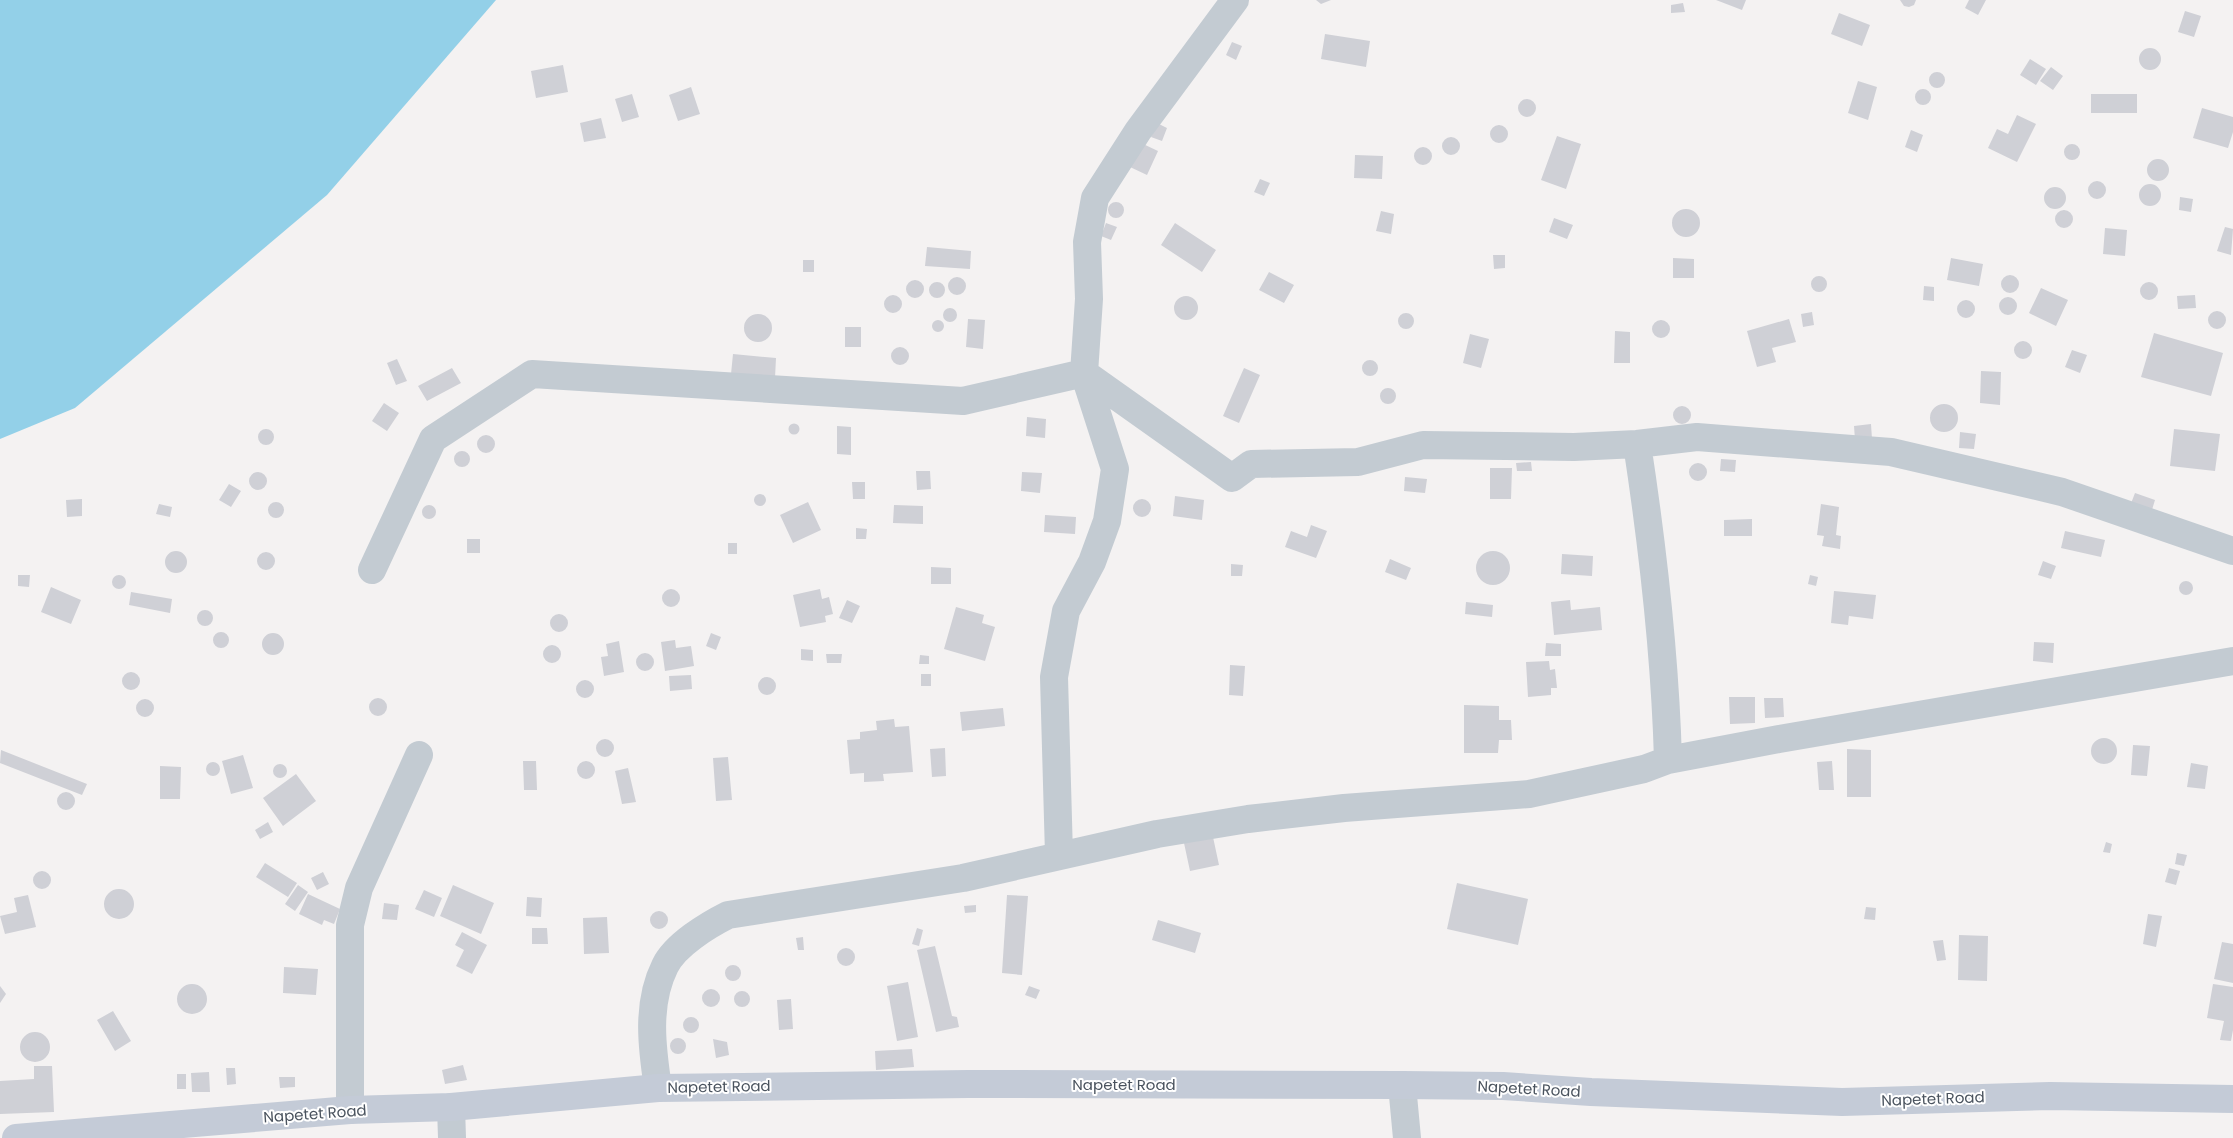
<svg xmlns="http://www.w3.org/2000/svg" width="2233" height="1138" font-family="Poppins,sans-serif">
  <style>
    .water { fill: #93d0e8 }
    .building { fill: #cfd0d6 }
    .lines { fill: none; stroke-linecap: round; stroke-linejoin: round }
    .street { stroke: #c3cbd2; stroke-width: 28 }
    .secondary { stroke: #c4cbd7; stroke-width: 28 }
    .labels { text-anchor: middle; stroke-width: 4; stroke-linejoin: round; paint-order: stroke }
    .street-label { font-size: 15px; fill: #4a535e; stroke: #fff }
  </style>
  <rect width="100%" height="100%" fill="#f4f2f2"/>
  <path class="water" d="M0,0H496L327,195L75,408L0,439Z"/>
  <path class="building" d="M1316,0H1331L1321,4Z
    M1716,0H1746L1742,10Z
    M1900,0H1916L1914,5L1909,7L1904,6Z
    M1969,0H1986L1978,15L1965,8Z
    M1683,3L1685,12L1671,13V5Z
    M2185,11L2201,16L2194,37L2178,32Z
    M1839,13L1870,25L1862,46L1831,34Z
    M1325,34L1370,41L1366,67L1321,59Z
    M1232,42L1242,46L1236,60L1226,55Z
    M2139 59a11 11 0 1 1 22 0a11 11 0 1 1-22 0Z
    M2030,59L2046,69L2036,85L2020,75Z
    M563,65L568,92L536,98L531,71Z
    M2051,67L2063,76L2053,90L2040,81Z
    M1929 80a8 8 0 1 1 16 0a8 8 0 1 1-16 0Z
    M1858,81L1877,87L1868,120L1848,113Z
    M691,87L700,114L678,121L669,95Z
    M1915 97a8 8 0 1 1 16 0a8 8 0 1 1-16 0Z
    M632,94L639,117L622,122L615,99Z
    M2091,94H2137V113H2091Z
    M1518 108a9 9 0 1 1 18 0a9 9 0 1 1-18 0Z
    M2202,108L2233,117V132L2228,148L2193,138Z
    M2017,115L2036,124L2017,162L1988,148L1997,129L2008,134Z
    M601,118L606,138L584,142L580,123Z
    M1157,123L1167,128L1162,141L1151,137Z
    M1490 134a9 9 0 1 1 18 0a9 9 0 1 1-18 0Z
    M1911,130L1923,135L1917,152L1905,147Z
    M1557,136L1581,144L1566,189L1541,180Z
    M1442 146a9 9 0 1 1 18 0a9 9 0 1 1-18 0Z
    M1141,143L1158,151L1147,175L1130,167Z
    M2064 152a8 8 0 1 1 16 0a8 8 0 1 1-16 0Z
    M1414 156a9 9 0 1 1 18 0a9 9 0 1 1-18 0Z
    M1355,155L1383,156L1382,179L1354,178Z
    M2147 170a11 11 0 1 1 22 0a11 11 0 1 1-22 0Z
    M1260,179L1270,183L1264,196L1254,192Z
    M2088 190a9 9 0 1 1 18 0a9 9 0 1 1-18 0Z
    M2139 195a11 11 0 1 1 22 0a11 11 0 1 1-22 0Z
    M2044 198a11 11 0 1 1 22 0a11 11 0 1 1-22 0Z
    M2180,197L2193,199L2191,212L2179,210Z
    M1108 210a8 8 0 1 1 16 0a8 8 0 1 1-16 0Z
    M1672 223a14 14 0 1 1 28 0a14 14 0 1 1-28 0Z
    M2055 219a9 9 0 1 1 18 0a9 9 0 1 1-18 0Z
    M1381,211L1394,214L1391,234L1376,231Z
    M1554,218L1573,225L1567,239L1549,232Z
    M1106,223L1117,227L1111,240L1101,236Z
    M1175,223L1216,250L1202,272L1161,245Z
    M2225,227L2233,229L2231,255L2217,251Z
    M2105,228L2127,230L2125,256L2103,254Z
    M927,247L971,251L970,269L925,266Z
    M1493,255H1505V268L1494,269Z
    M1673,258L1694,259V278H1673Z
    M1951,258L1983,264L1979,286L1947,280Z
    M803,260H814V272H803Z
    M1269,272L1294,285L1284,303L1259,290Z
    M2001 284a9 9 0 1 1 18 0a9 9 0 1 1-18 0Z
    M1811 284a8 8 0 1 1 16 0a8 8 0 1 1-16 0Z
    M948 286a9 9 0 1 1 18 0a9 9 0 1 1-18 0Z
    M906 289a9 9 0 1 1 18 0a9 9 0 1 1-18 0Z
    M2140 291a9 9 0 1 1 18 0a9 9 0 1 1-18 0Z
    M929 290a8 8 0 1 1 16 0a8 8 0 1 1-16 0Z
    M1924,286L1934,287V301L1923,300Z
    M2041,288L2068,300L2056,326L2029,313Z
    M2195,295L2196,308L2178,309L2177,296Z
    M884 304a9 9 0 1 1 18 0a9 9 0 1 1-18 0Z
    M1174 308a12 12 0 1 1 24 0a12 12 0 1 1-24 0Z
    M1999 306a9 9 0 1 1 18 0a9 9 0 1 1-18 0Z
    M1957 309a9 9 0 1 1 18 0a9 9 0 1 1-18 0Z
    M943 315a7 7 0 1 1 14 0a7 7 0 1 1-14 0Z
    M2208 320a9 9 0 1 1 18 0a9 9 0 1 1-18 0Z
    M1812,312L1814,325L1803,327L1801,314Z
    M1398 321a8 8 0 1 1 16 0a8 8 0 1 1-16 0Z
    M744 328a14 14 0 1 1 28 0a14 14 0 1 1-28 0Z
    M968,319L985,320L983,349L966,347Z
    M1789,319L1796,342L1772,348L1776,362L1757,367L1747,331Z
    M1652 329a9 9 0 1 1 18 0a9 9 0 1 1-18 0Z
    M932 326a6 6 0 1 1 12 0a6 6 0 1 1-12 0Z
    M845,327H861V347H845Z
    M1615,331L1630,332V363H1614Z
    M2154,333L2223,353L2211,396L2141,377Z
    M1470,334L1489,339L1481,368L1463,363Z
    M2014 350a9 9 0 1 1 18 0a9 9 0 1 1-18 0Z
    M891 356a9 9 0 1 1 18 0a9 9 0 1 1-18 0Z
    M2072,350L2087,355L2080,373L2065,367Z
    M733,354L776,358L775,378L731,374Z
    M397,359L407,381L396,385L387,363Z
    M1362 368a8 8 0 1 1 16 0a8 8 0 1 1-16 0Z
    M452,368L461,383L427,401L418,386Z
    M1244,368L1260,375L1239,423L1223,416Z
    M1981,371L2001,372L2000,405L1980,403Z
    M1380 396a8 8 0 1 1 16 0a8 8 0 1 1-16 0Z
    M384,403L399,413L387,431L372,421Z
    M1930 418a14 14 0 1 1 28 0a14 14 0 1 1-28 0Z
    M1673 415a9 9 0 1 1 18 0a9 9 0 1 1-18 0Z
    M1027,417L1046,419L1045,438L1026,436Z
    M788.5 429a5.5 5.5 0 1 1 11 0a5.5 5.5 0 1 1-11 0Z
    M1871,424L1872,439L1855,440L1854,426Z
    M837,426L851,427V455L837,454Z
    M2174,429L2220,434L2215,471L2170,466Z
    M258 437a8 8 0 1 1 16 0a8 8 0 1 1-16 0Z
    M1960,432L1976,434L1974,449L1959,448Z
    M477 444a9 9 0 1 1 18 0a9 9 0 1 1-18 0Z
    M454 459a8 8 0 1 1 16 0a8 8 0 1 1-16 0Z
    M1721,459L1736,460L1735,472L1720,471Z
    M1531,462L1532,471H1517L1516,463Z
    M1689 472a9 9 0 1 1 18 0a9 9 0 1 1-18 0Z
    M1490,468H1512L1511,499H1490Z
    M916,471H930L931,489L917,490Z
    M249 481a9 9 0 1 1 18 0a9 9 0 1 1-18 0Z
    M1022,472L1042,473L1040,493L1021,491Z
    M1405,477L1427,479L1425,493L1404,491Z
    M852,482H865V499H853Z
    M229,484L241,491L231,507L219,500Z
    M2135,493L2155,500L2151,513L2130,506Z
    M754 500a6 6 0 1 1 12 0a6 6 0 1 1-12 0Z
    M1175,496L1204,500L1202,520L1173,516Z
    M1133 508a9 9 0 1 1 18 0a9 9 0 1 1-18 0Z
    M82,499V516L67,517L66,500Z
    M268 510a8 8 0 1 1 16 0a8 8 0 1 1-16 0Z
    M808,502L821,530L793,543L780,515Z
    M159,504L172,507L170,517L156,514Z
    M1821,504L1839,507L1836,535L1841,536L1840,549L1822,546L1824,536L1817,535Z
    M422 512a7 7 0 1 1 14 0a7 7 0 1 1-14 0Z
    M894,505L923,506V524L893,523Z
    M1045,515L1076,517L1075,534L1044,532Z
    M1752,519V536H1724V520Z
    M1311,525L1327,531L1316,558L1285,547L1291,531L1307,537Z
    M856,528L867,529L866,539H856Z
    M2065,531L2105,540L2101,557L2061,548Z
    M467,539H480V553H467Z
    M728,543H737V554H728Z
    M1476 568a17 17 0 1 1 34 0a17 17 0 1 1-34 0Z
    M165 562a11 11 0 1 1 22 0a11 11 0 1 1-22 0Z
    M257 561a9 9 0 1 1 18 0a9 9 0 1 1-18 0Z
    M1562,554L1593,556L1592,576L1561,574Z
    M1390,559L1411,568L1406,580L1385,572Z
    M2043,561L2056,566L2051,579L2038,575Z
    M1231,564L1243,565L1242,576H1231Z
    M931,567L951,568V584H931Z
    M112 582a7 7 0 1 1 14 0a7 7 0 1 1-14 0Z
    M18,575H30L29,587L18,586Z
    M1810,575L1818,577L1816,586L1808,584Z
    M2179 588a7 7 0 1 1 14 0a7 7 0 1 1-14 0Z
    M51,587L81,600L71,624L41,612Z
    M662 598a9 9 0 1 1 18 0a9 9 0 1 1-18 0Z
    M820,589L822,599L829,597L833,614L825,616L826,622L800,627L793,595Z
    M1834,591L1876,595L1873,619L1849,616L1848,625L1831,623Z
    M131,592L172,599L170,613L129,605Z
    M847,600L860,606L852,623L839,618Z
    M1570,600L1571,610L1600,607L1602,630L1554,635L1551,602Z
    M1466,602L1493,605L1492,617L1465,614Z
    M956,607L984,615L982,623L995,627L985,661L944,649Z
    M197 618a8 8 0 1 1 16 0a8 8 0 1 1-16 0Z
    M550 623a9 9 0 1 1 18 0a9 9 0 1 1-18 0Z
    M213 640a8 8 0 1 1 16 0a8 8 0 1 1-16 0Z
    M711,633L721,637L716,650L706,646Z
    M262 644a11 11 0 1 1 22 0a11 11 0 1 1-22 0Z
    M675,640L676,648L691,646L694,666L665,671L661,642Z
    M619,641L624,672L604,676L601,657L608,656L606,644Z
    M2034,642L2054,643L2053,663L2033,661Z
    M1546,643L1561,644V656H1545Z
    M543 654a9 9 0 1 1 18 0a9 9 0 1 1-18 0Z
    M801,649L813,650V661L801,660Z
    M636 662a9 9 0 1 1 18 0a9 9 0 1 1-18 0Z
    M826,654H842L841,663H827Z
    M920,655L929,656V664H919Z
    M1549,661L1550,670L1555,669L1557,688H1551V695L1528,697L1526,662Z
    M1230,665L1245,666L1243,696L1229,695Z
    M122 681a9 9 0 1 1 18 0a9 9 0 1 1-18 0Z
    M921,674H931V686H921Z
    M691,675L692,689L670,691L669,676Z
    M758 686a9 9 0 1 1 18 0a9 9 0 1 1-18 0Z
    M576 689a9 9 0 1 1 18 0a9 9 0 1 1-18 0Z
    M1729,697H1755V723L1730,724Z
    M369 707a9 9 0 1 1 18 0a9 9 0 1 1-18 0Z
    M1764,698H1783L1784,717L1765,718Z
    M136 708a9 9 0 1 1 18 0a9 9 0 1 1-18 0Z
    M1464,705L1499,706V720H1511L1512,740H1499L1498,753H1464Z
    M1003,708L1005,726L962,731L960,712Z
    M894,719L895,727L909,726L913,772L883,774L884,781L864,782V773L850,774L847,740L860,739V732L877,730L876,721Z
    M2091 751a13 13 0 1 1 26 0a13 13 0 1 1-26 0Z
    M596 748a9 9 0 1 1 18 0a9 9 0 1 1-18 0Z
    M2133,745L2150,746L2147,776L2131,775Z
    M945,748L946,776L932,777L930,749Z
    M1847,749L1871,750V797H1847Z
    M1,750L87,784L82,795L0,763Z
    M243,755L253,788L231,794L222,761Z
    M728,757L732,800L716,801L713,758Z
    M577 770a9 9 0 1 1 18 0a9 9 0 1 1-18 0Z
    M523,761H536L537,790H524Z
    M1832,761L1834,790H1819L1817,762Z
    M206 769a7 7 0 1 1 14 0a7 7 0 1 1-14 0Z
    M2191,763L2208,766L2205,789L2187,787Z
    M273 771a7 7 0 1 1 14 0a7 7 0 1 1-14 0Z
    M160,766L181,767L180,799H160Z
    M628,768L636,802L622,804L615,771Z
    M296,774L316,801L283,826L263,798Z
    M57 801a9 9 0 1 1 18 0a9 9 0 1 1-18 0Z
    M268,822L273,832L260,839L255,830Z
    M1213,837L1219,865L1190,871L1184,843Z
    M2106,842L2112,844L2110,853L2103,852Z
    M2177,853L2187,855L2184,866L2175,864Z
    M265,863L297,883L288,897L256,877Z
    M2169,868L2180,871L2176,885L2165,882Z
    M33 880a9 9 0 1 1 18 0a9 9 0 1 1-18 0Z
    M323,872L329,884L317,890L311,878Z
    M1457,883L1528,899L1518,945L1447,929Z
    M298,885L308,892L295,911L285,904Z
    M453,885L494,903L481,934L440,916Z
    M104 904a15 15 0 1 1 30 0a15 15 0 1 1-30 0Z
    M424,890L442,898L434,917L415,909Z
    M308,894L340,909L334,924L324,920L322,925L299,914Z
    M28,895L36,927L5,934L0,916L17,912L14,898Z
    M1007,895L1028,896L1022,975L1002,973Z
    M527,897L542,898L541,917L526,916Z
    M384,903L399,905L397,920L382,919Z
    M976,905V912L965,913L964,906Z
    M1866,907L1876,908L1875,920L1864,919Z
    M650 920a9 9 0 1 1 18 0a9 9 0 1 1-18 0Z
    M2148,914L2162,916L2156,947L2143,944Z
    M607,917L609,953L584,954L583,918Z
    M1158,920L1201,933L1195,953L1152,940Z
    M532,928H547L548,944H532Z
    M917,928L923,930L919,946L912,944Z
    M462,932L487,945L472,974L456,966L464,950L455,945Z
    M1959,935L1988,936L1987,981L1958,980Z
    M803,937L804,950H798L796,938Z
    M1943,940L1946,960L1937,961L1933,941Z
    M2222,942L2233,944V983L2214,979Z
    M935,946L952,1016L957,1017L959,1027L936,1032L917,950Z
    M837 957a9 9 0 1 1 18 0a9 9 0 1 1-18 0Z
    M725 973a8 8 0 1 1 16 0a8 8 0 1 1-16 0Z
    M284,967L318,969L316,995L283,993Z
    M908,982L918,1037L897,1041L887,986Z
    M2213,984L2233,987V1030L2231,1041L2220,1040L2224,1021L2207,1018Z
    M177 999a15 15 0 1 1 30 0a15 15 0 1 1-30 0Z
    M0,986L6,994L0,1003Z
    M1029,986L1040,990L1036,999L1025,995Z
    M702 998a9 9 0 1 1 18 0a9 9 0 1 1-18 0Z
    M734 999a8 8 0 1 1 16 0a8 8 0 1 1-16 0Z
    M791,999L793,1029L779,1030L777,1000Z
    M113,1011L131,1041L115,1051L97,1020Z
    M683 1025a8 8 0 1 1 16 0a8 8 0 1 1-16 0Z
    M20 1047a15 15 0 1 1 30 0a15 15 0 1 1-30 0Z
    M670 1046a8 8 0 1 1 16 0a8 8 0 1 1-16 0Z
    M713,1039L727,1042L729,1055L716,1058Z
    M912,1049L914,1067L876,1070L875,1051Z
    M463,1065L467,1080L445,1084L442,1070Z
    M34,1066H52L54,1112L0,1114V1081L34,1079Z
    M226,1068H235L236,1084L227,1085Z
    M209,1072L210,1092H192L191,1073Z
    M177,1074H186V1089H177Z
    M279,1077H295V1087L280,1088Z"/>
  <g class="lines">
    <path class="street" d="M1637,444C1653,549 1665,654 1668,760
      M372,570L433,439L532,374L963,401L1084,373L1232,478L1251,464L1358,462L1423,445L1574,447L1637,444L1697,437L1891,452L2062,492L2233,551
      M1059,855L1054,677L1066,611L1092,562L1107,521L1115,469L1084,373L1089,299L1087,242L1095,198L1138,131L1235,0
      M1402,1085L1407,1138
      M658,1088C652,1048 646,1004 665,966C675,945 708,925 728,915L963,878L1157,834L1248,819L1344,808L1529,794L1644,769L1668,760L1779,739L2233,661
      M451,1107L452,1138
      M350,1110V925L359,888L419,755"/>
    <path class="secondary" d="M16,1138L350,1110L451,1107L658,1088L968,1084L1402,1085L1503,1086L1591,1092L1842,1102L2050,1096L2233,1099"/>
  </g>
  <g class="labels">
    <g class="street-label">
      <text x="1124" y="1090">Napetet Road</text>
      <text transform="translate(719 1087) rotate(-1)" y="5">Napetet Road</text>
      <text transform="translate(1529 1089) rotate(3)" y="5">Napetet Road</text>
      <text transform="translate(1933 1099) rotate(-2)" y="5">Napetet Road</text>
      <text transform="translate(315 1114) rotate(-4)" y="5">Napetet Road</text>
    </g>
  </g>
</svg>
